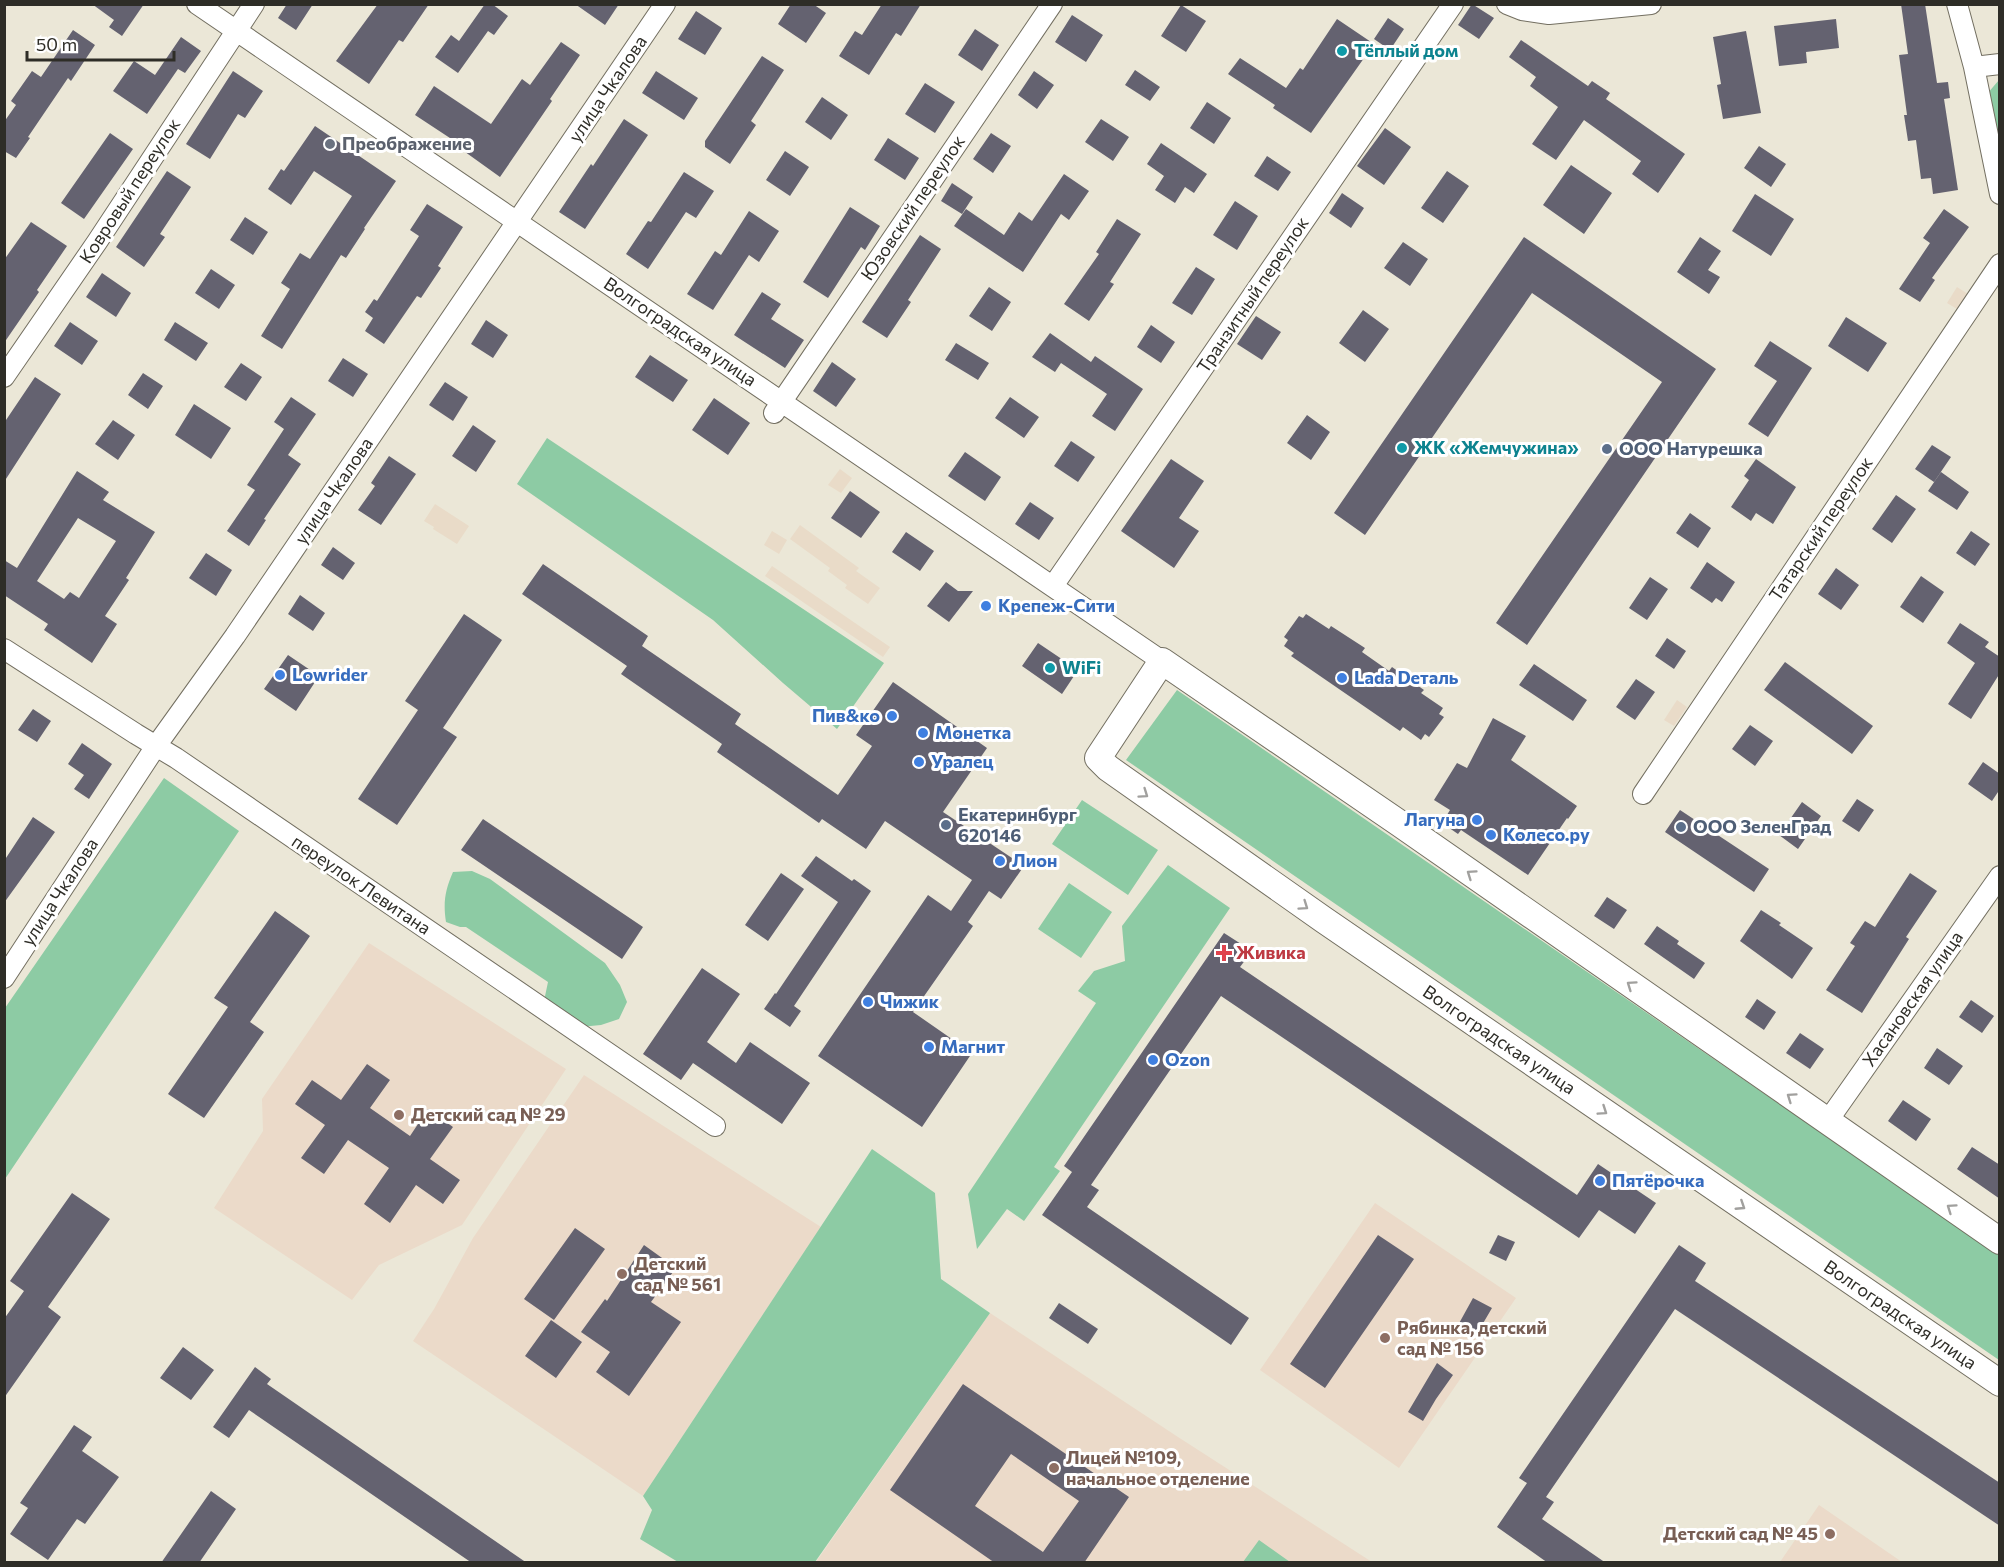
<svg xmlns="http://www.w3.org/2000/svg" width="2004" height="1567" font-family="Commissioner,sans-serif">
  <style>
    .industrial { fill: #e9dbc8 }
    .education { fill: #ebdac9 }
    .green { fill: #8dcba4 }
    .building { fill: #646270; fill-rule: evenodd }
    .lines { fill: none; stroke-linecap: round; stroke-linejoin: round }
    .minor-casing { stroke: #736f61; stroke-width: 22 }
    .tertiary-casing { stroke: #736f61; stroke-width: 28 }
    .minor { stroke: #fff; stroke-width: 20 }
    .tertiary { stroke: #fff; stroke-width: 26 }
    .oneway { stroke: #a1a09e }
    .culture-dot { fill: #0f9aa8; stroke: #fff; stroke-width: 2 }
    .worship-dot { fill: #6b7280; stroke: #fff; stroke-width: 2 }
    .service-dot { fill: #5c6f8a; stroke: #fff; stroke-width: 2 }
    .shop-dot { fill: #3f7fe0; stroke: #fff; stroke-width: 2 }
    .health-dot { fill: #e0444e; stroke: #fff; stroke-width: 2 }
    .education-dot { fill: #8d6e63; stroke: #fff; stroke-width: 2 }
    .labels { text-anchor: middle; stroke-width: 6; stroke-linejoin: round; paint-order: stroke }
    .culture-label { font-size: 18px; font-weight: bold; fill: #0d838f; stroke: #fff; text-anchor: start }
    .street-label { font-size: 18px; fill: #2e2d27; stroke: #fff }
    .worship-label { font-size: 18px; font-weight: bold; fill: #5b616d; stroke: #fff; text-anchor: start }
    .service-label { font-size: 18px; font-weight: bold; fill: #4e5e75; stroke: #fff; text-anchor: start }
    .shop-label { font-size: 18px; font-weight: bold; fill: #366cbe; stroke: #fff; text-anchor: start }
    .health-label { font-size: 18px; font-weight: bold; fill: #be3a42; stroke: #fff; text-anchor: start }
    .education-label { font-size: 18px; font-weight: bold; fill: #785e54; stroke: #fff; text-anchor: start }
  </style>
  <rect width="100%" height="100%" fill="#ebe7d7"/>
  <path class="industrial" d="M1957,287L1968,294L1957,309L1947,303Z
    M840,469L852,478L841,493L828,485Z
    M435,504L469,526L457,544L433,529L434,527L424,521Z
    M800,525L859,568L856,571L880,588L868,604L845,588L847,585L828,571L830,568L790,539Z
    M772,531L787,540L779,554L764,545Z
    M772,566L890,647L883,657L765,576Z
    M1677,700L1687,707L1674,726L1664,720Z"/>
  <path class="education" d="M369,943L566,1069L462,1225L379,1265L352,1300L214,1208L263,1131L262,1099Z
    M584,1075L821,1227L643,1496L413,1341L434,1309L473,1238Z
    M1375,1203L1516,1298L1399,1468L1260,1370Z
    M990,1313L1178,1437L1372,1562H816Z
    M1819,1505L1902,1562H1780Z"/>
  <path class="green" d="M1999,80V154L1987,94Z
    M547,438L884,663L837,729L783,683L713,620L517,484Z
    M1177,690L1999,1255V1360L1126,760Z
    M164,778L239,831L5,1179V1008Z
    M1082,800L1158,850L1128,895L1052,844Z
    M1168,865L1230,908L1054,1167L1060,1171L1024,1221L1007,1209L977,1249L968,1194L1096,1003L1078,991L1094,971L1125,961L1122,926Z
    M472,871L490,879L605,963L620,985L627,1002L619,1019L601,1025L580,1027L544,1001L548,982L466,927H460L446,922C443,903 445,890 453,872Z
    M1069,883L1112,912L1081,958L1038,929Z
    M872,1149L935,1193L941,1279L990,1313L815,1562H678L640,1539L652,1510L643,1496Z
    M1259,1540L1290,1562H1243Z"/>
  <path class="building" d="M92,4H144L122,36L109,27L114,20Z
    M287,4H313L296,30L278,18Z
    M378,4H429L403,42L399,40L369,84L336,61Z
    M485,4H492L508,16L494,35L488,31L458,73L435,57L451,35L459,41Z
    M575,4H619L605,25Z
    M791,4H813L826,13L806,43L778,24Z
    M882,4H921L901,36L896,33L869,75L839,56L855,31L862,35Z
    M1472,4L1494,18L1479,39L1458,25Z
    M1901,4H1925L1937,83L1948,82L1950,98L1944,99L1958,190L1933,194L1931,178L1921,179L1916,140L1908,141L1904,115H1907L1899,55L1908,54Z
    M1181,5L1206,21L1186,52L1161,36Z
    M696,11L722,28L705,55L678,39Z
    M1072,15L1103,35L1086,62L1055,42Z
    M1388,18L1404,29L1390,50L1374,39Z
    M1337,19L1374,44L1311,133L1273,108L1275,105L1228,74L1240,58L1286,88L1300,68L1303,70Z
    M1836,19L1839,48L1806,52L1807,63L1779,66L1774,26Z
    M975,29L999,45L982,71L958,55Z
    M73,30L95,45L71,81L68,78L28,137L30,138L16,158L4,151V122L16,105L11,101L32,71L41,77Z
    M1746,31L1761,113L1723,119L1717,85L1721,84L1713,37Z
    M181,37L201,51L185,73L178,69L147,114L113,91L134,61L155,75Z
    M1521,40L1588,86L1592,81L1610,93L1606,99L1685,154L1658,193L1632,174L1641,161L1584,120L1556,160L1532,144L1558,107L1530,86L1536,77L1509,57Z
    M561,42L580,55L550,99L552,101L500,177L454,144L456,142L415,115L434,86L491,124L522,79L530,85Z
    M762,56L784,70L751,121L756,125L730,164L705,147V141Z
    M1135,70L1160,87L1150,101L1125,85Z
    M233,71L263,91L245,118L238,114L210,159L186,144Z
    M656,71L698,98L684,120L642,93Z
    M1034,71L1054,85L1037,109L1018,95Z
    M925,83L955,102L935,133L905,114Z
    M822,97L848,115L831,140L805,122Z
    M1207,102L1231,118L1214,144L1190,128Z
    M624,119L648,135L585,229L559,212L591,164L593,166Z
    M1101,119L1129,137L1113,161L1085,142Z
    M315,126L396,181L364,228L365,229L346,258L341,255L282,349L261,336L290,289L281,283L300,253L310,259L352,196L314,171L291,205L268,189L281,169L284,171Z
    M1385,128L1411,147L1384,185L1357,166Z
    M110,133L133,149L84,219L61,203Z
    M991,133L1011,146L993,173L973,159Z
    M888,138L919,158L905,180L874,160Z
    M1161,143L1207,174L1194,193L1185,187L1175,203L1155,190L1164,176L1147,164Z
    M1759,146L1786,164L1771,187L1744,168Z
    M785,151L809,167L790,196L766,180Z
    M1267,156L1291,172L1278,191L1254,176Z
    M1571,165L1612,193L1584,234L1543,205Z
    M167,171L191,187L160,234L165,237L144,267L116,247Z
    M1447,171L1469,186L1443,223L1421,208Z
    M684,172L714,191L696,218L686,212L648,269L626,254L648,221L651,222Z
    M1064,174L1089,191L1069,220L1061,214L1023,272L954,226L966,209L1004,235L1019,212L1032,221Z
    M952,183L973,197L962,214L941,201Z
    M1342,193L1364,208L1351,228L1329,213Z
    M1755,194L1794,219L1771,256L1732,231Z
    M1235,201L1258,216L1237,250L1213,235Z
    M427,204L463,227L438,266L441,268L421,298L417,296L384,344L365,331L373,318L365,312L374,299L377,301L419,236L410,230Z
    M850,207L880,226L865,250L861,247L828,298L803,282Z
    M1944,209L1969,227L1932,278L1935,280L1920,302L1899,289L1930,243L1923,238Z
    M749,211L779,231L759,262L749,255L713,310L687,294L715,251L721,255Z
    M245,217L268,232L253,255L230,240Z
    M1117,219L1141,234L1110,282L1114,284L1089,321L1064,304L1099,254L1096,252Z
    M31,222L67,246L37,290L39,292L4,343V260Z
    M920,235L941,249L908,300L911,302L887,338L862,322Z
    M1524,237L1716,369L1527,645L1496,623L1662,382L1532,293L1365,535L1334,513Z
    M1700,237L1721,251L1708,270L1720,277L1709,294L1677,272Z
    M1403,242L1428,259L1410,286L1384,268Z
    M1196,267L1215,279L1192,315L1172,303Z
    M211,269L235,285L219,309L195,293Z
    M102,273L131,293L116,317L86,297Z
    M989,287L1011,302L992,331L969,316Z
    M762,292L781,304L771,319L804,340L785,368L734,335Z
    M1363,310L1389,329L1365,362L1339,343Z
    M1256,316L1281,332L1262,360L1237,344Z
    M1846,317L1887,343L1868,372L1828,346Z
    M486,320L508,335L493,358L471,344Z
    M70,322L98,341L82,365L54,346Z
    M175,322L208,343L196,361L164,340Z
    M1151,325L1175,342L1161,363L1137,347Z
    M1050,333L1091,362L1095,356L1143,389L1115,431L1092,416L1107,394L1061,363L1055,372L1032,357Z
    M1770,341L1812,368L1768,437L1748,424L1777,381L1754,366Z
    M956,343L989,363L978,380L945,360Z
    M650,355L688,380L673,402L635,377Z
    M343,358L368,374L353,397L328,381Z
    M832,362L856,379L836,407L813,391Z
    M241,363L262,377L246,401L224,387Z
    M143,373L163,386L148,409L128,395Z
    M35,377L61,394L4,482V423Z
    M445,382L468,397L453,421L429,405Z
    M291,397L316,414L288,455L301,464L264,519L266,520L249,546L227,531L255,490L247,485L284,429L274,422Z
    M1010,397L1039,417L1024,438L995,418Z
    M714,398L750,423L728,455L692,430Z
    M194,404L231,428L211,459L175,435Z
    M1307,415L1330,432L1311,460L1287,443Z
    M113,420L135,435L118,460L95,444Z
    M473,425L496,441L476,472L452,456Z
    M1071,441L1095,457L1078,482L1054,466Z
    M1932,445L1951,457L1934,482L1915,469Z
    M965,452L1001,477L985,501L948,476Z
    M389,456L416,474L381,525L358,510L375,486L371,483Z
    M1171,459L1204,481L1179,518L1199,531L1174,568L1121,531Z
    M1756,459L1796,487L1773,524L1756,513L1751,521L1731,507L1749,480L1744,476Z
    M77,471L109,492L103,500L155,532L126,578L129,580L105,616L117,624L92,663L44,630L48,624L4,595V560L17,568ZM78,518L116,541L79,598L70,592L64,599L37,581Z
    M1941,472L1969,492L1957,510L1928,491Z
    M850,491L880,512L861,538L831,518Z
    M1896,495L1916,509L1892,543L1872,529Z
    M1030,502L1054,518L1039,540L1015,524Z
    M1690,513L1711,528L1698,548L1676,533Z
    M1971,531L1990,544L1975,566L1956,553Z
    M906,532L934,551L920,571L892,552Z
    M333,547L355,563L343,580L321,565Z
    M206,553L232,570L216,596L189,578Z
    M1707,562L1735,582L1722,602L1716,598L1712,603L1690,588Z
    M543,564L648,636L642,646L741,714L735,724L838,795L872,746L856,735L893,682L987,748L943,812L1024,866L1001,899L989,891L968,922L973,926L913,1012L972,1053L922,1127L818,1056L928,895L951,911L972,880L885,821L866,849L822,819L819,823L717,752L722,744L621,674L627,666L522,594Z
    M1836,568L1859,585L1841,610L1818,594Z
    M1921,576L1944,592L1923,623L1900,607Z
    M1650,577L1668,589L1647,620L1629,608Z
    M946,582L958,591H973L949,622L927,606Z
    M300,595L325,613L313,631L288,614Z
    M464,614L502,640L443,728L457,737L397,825L358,799L418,710L405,701Z
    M1306,614L1329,629L1331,626L1365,648L1362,652L1389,671L1392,667L1424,690L1421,693L1443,708L1439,714L1444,717L1429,737L1425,734L1421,740L1403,727L1400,731L1291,656L1294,653L1284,646L1288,640L1284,637L1299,616L1303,618Z
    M1960,623L1989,642L1985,647L2000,657V673L1971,719L1948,704L1975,663L1947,643Z
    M1667,638L1686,651L1674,669L1655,656Z
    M1038,643L1078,670L1062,694L1022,666Z
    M288,655L319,676L296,711L264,689Z
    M1785,662L1873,726L1852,754L1764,690Z
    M1534,664L1587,700L1573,721L1519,685Z
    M1636,679L1655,692L1635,720L1616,707Z
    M33,709L51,721L37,742L18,730Z
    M1493,718L1526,736L1511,760L1577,806L1568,819L1567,818L1528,875L1461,830L1458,834L1442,823L1450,810L1434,800L1457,763L1467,768Z
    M1750,725L1773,741L1755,766L1732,749Z
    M82,743L112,764L89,799L74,789L84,775L68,764Z
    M1983,762L2000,774V789L1992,801L1968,784Z
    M1857,799L1874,810L1859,832L1842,821Z
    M1802,802L1821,816L1798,849L1779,835Z
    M1680,810L1769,869L1754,892L1665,832Z
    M33,817L55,832L4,903V861Z
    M483,819L643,927L622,959L461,850Z
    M816,856L852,881L854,879L871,891L794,1006L801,1011L790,1027L764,1009L775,993L776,994L838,902L801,876Z
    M781,873L804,889L768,941L745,925Z
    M1910,873L1937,891L1906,937L1909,939L1862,1013L1826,990L1855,946L1850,943L1865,921L1875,927Z
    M1607,897L1627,910L1614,929L1594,916Z
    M1761,910L1781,923L1779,925L1813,948L1792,979L1740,941Z
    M275,911L310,936L250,1022L264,1032L204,1118L168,1094L228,1007L214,998Z
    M1657,926L1679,941L1677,944L1705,963L1694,979L1644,944Z
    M1224,933L1252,951L1240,967L1577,1195L1598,1164L1656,1203L1635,1234L1599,1210L1579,1238L1221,996L1091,1185L1099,1190L1087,1207L1249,1318L1231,1345L1042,1215L1072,1172L1064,1166Z
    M702,968L740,994L707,1042L736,1063L750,1042L810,1083L782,1124L693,1063L681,1080L643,1054Z
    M1757,999L1776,1012L1764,1030L1745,1017Z
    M1971,1000L1994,1016L1982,1033L1959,1017Z
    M1800,1033L1824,1049L1810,1069L1786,1053Z
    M1937,1048L1963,1066L1949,1085L1924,1068Z
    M367,1064L390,1080L370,1108L410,1136L428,1109L453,1127L430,1159L460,1180L443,1204L416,1185L390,1223L364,1204L389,1168L348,1140L324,1174L301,1158L325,1125L295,1104L312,1080L341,1100Z
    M1903,1100L1931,1119L1916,1141L1888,1121Z
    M1972,1147L2000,1165V1199L1957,1169Z
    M72,1193L110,1219L48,1307L61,1317L4,1398V1319L24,1291L10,1281Z
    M575,1228L605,1249L554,1320L524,1299Z
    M1378,1235L1414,1259L1325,1388L1290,1364Z
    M1498,1235L1515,1242L1506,1261L1489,1253Z
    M644,1245L676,1268L651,1302L681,1322L629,1396L596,1372L610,1352L581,1332L605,1299L607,1301Z
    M1679,1245L1706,1263L1695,1281L2000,1483V1526L1675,1309L1546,1497L1554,1502L1542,1519L1606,1563H1548L1497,1527L1527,1483L1519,1478Z
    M1473,1298L1492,1308L1475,1337L1457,1327Z
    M1059,1303L1098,1329L1088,1344L1049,1318Z
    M551,1320L582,1342L556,1378L525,1356Z
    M183,1347L214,1370L191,1400L160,1378Z
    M1437,1363L1453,1375L1436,1399L1423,1421L1408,1412Z
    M255,1367L271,1379L267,1384L527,1563H472L249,1410L229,1438L213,1427Z
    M963,1384L1129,1497L1084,1563H995L890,1490ZM1011,1454L1079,1501L1043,1552L975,1506Z
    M74,1425L92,1437L82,1451L119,1477L85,1524L77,1519L48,1560L10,1534L28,1508L20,1503Z
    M211,1491L236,1509L199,1563H161Z"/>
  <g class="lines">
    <defs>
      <path id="minor" d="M197,4C518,224 842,440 1162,661
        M1507,4L1522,10L1549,14L1651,4
        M1957,4L1974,67L2000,194
        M1974,67L2000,64
        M4,377L97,242L254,4
        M774,413L1052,4
        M1053,586L1453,4
        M4,649L136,734L176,758L715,1126
        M1643,794L2000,264
        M4,978L156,746L235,636L665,4
        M1827,1122L2000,876"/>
      <path id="tertiary" d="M2000,1241L1399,823L1162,661L1098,758L1108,768L1324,920L2000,1383"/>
    </defs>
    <use href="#minor" class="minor-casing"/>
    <use href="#tertiary" class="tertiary-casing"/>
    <use href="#minor" class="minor"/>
    <use href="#tertiary" class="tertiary"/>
  </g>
  <defs><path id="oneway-chevron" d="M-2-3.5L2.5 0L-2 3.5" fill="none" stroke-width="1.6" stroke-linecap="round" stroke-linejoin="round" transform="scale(1.5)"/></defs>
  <g class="oneway">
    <use href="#oneway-chevron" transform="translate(1144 794) rotate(35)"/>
    <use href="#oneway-chevron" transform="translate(1471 874) rotate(-145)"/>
    <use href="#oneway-chevron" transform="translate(1304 906) rotate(35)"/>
    <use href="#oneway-chevron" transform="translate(1631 985) rotate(-145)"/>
    <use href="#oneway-chevron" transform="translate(1791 1097) rotate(-145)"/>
    <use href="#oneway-chevron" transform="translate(1603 1111) rotate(34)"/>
    <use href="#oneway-chevron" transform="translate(1741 1206) rotate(33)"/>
    <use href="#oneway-chevron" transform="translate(1951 1208) rotate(-145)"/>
  </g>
  <g class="culture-dot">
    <circle cx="1342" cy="51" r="6"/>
    <circle cx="1402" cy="448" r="6"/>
    <circle cx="1050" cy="668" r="6"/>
  </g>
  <circle class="worship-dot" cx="330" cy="144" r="6"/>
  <g class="service-dot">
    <circle cx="1607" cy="449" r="6"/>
    <circle cx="946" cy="825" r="6"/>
    <circle cx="1681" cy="827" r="6"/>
  </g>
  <g class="shop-dot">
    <circle cx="986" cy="606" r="6"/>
    <circle cx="280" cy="675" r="6"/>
    <circle cx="1342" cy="678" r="6"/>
    <circle cx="892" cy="716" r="6"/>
    <circle cx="923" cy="733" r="6"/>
    <circle cx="919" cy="762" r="6"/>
    <circle cx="1477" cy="820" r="6"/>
    <circle cx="1491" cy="835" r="6"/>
    <circle cx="1000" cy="861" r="6"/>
    <circle cx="868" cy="1002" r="6"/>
    <circle cx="929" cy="1047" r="6"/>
    <circle cx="1153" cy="1060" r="6"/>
    <circle cx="1600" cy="1181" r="6"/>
  </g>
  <path class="health-dot" d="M1221 944h6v6h6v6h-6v6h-6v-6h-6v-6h6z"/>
  <g class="education-dot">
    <circle cx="399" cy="1115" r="6"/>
    <circle cx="622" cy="1274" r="6"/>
    <circle cx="1385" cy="1338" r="6"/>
    <circle cx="1054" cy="1468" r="6"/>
    <circle cx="1830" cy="1534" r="6"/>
  </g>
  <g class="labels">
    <g class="culture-label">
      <text x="1354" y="57">Тёплый дом</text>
      <text x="1414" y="454">ЖК «Жемчужина»</text>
      <text x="1062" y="674">WiFi</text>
    </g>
    <g class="street-label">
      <text transform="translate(608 89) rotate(-56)" y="6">улица Чкалова</text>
      <text transform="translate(130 191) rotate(-57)" y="6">Ковровый переулок</text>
      <text transform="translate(913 208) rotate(-56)" y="6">Юзовский переулок</text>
      <text transform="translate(1253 295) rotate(-56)" y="6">Транзитный переулок</text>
      <text transform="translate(680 332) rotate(34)" y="6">Волгоградская улица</text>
      <text transform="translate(334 491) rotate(-56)" y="6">улица Чкалова</text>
      <text transform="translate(1821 529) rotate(-56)" y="6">Татарский переулок</text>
      <text transform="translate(361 885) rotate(34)" y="6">переулок Левитана</text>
      <text transform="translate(60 892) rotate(-57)" y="6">улица Чкалова</text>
      <text transform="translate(1913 999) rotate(-55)" y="6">Хасановская улица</text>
      <text transform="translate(1499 1040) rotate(34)" y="6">Волгоградская улица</text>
      <text transform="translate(1900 1315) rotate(34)" y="6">Волгоградская улица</text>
    </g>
    <g class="worship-label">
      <text x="342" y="150">Преображение</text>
    </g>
    <g class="service-label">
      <text x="1619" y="455">ООО Натурешка</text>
      <text x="958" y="821">Екатеринбург<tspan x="958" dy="21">620146</tspan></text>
      <text x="1693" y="833">ООО ЗеленГрад</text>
    </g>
    <g class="shop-label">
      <text x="998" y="612">Крепеж-Сити</text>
      <text x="292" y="681">Lowrider</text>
      <text x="1354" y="684">Lada Dеталь</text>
      <text x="880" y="722" text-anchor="end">Пив&amp;ко</text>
      <text x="935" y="739">Монетка</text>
      <text x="931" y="768">Уралец</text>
      <text x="1465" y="826" text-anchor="end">Лагуна</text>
      <text x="1503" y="841">Колесо.ру</text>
      <text x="1012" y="867">Лион</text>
      <text x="880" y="1008">Чижик</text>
      <text x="941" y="1053">Магнит</text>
      <text x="1165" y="1066">Ozon</text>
      <text x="1612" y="1187">Пятёрочка</text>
    </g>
    <g class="health-label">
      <text x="1236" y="959">Живика</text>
    </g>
    <g class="education-label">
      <text x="411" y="1121">Детский сад № 29</text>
      <text x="634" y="1270">Детский<tspan x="634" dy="21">сад № 561</tspan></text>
      <text x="1397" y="1334">Рябинка, детский<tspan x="1397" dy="21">сад № 156</tspan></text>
      <text x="1066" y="1464">Лицей №109,<tspan x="1066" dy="21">начальное отделение</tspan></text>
      <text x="1818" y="1540" text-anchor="end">Детский сад № 45</text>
    </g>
  </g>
  <rect width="2004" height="1567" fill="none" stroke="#2e2d27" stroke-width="12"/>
  <path d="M27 51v9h147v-9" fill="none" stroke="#2e2d27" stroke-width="3"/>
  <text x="36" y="51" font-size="18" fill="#2e2d27" stroke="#ffffff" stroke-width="4.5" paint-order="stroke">50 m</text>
</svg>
